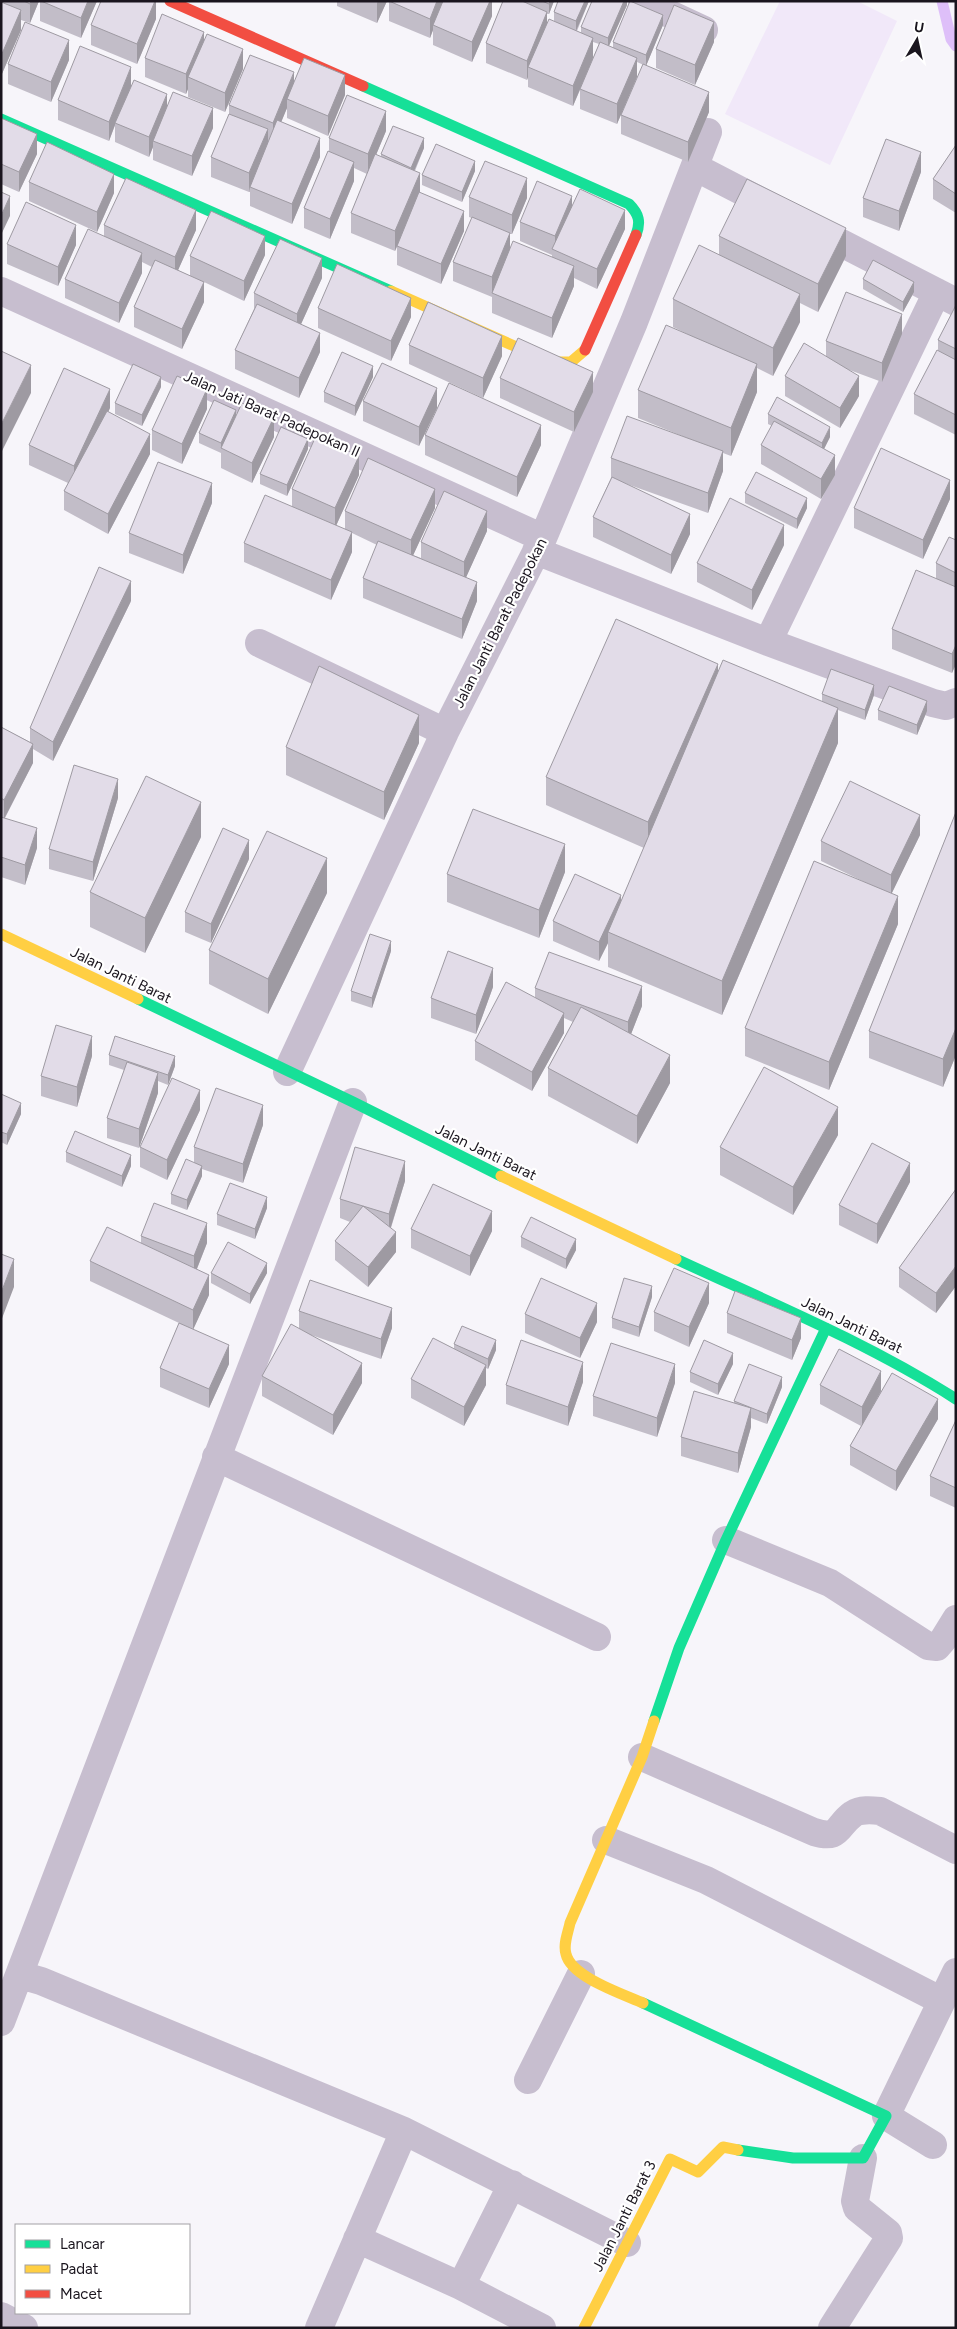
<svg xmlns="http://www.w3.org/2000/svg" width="957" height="2329" font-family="Figtree,sans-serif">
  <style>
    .green { fill: #f1e8f9 }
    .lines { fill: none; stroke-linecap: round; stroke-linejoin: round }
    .stream { stroke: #debff9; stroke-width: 11 }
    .street { stroke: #c7becf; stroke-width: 28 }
    .fast { stroke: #16e098; stroke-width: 11 }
    .slow { stroke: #ffcf43; stroke-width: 11 }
    .jam { stroke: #f24e42; stroke-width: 11 }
    .wall { fill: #c2bdc8; fill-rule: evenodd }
    .shaded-wall { fill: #9e9aa2 }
    .building { fill: #e2dce8; stroke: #9e9aa2 }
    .labels { text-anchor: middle; stroke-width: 4.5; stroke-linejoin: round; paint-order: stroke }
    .street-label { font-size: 15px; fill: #1a151e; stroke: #fff }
  </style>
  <rect width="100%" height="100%" fill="#f7f5fa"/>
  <path class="green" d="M780,1H857L897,21L830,165L725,114Z"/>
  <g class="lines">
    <path class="stream" d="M942,1L951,39L956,46"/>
    <path class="street" d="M642,1L704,30
      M695,167L774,208
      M814,229L956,302
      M1,291L543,538
      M536,551L768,642L933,703L946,706L956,702
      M768,642L937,292
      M259,643L445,732
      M287,1072L445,732L543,538L634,322L708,132
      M216,1457L597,1637
      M726,1540L830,1583L928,1646L937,1647L943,1640L956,1619
      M642,1757L814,1832C841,1840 836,1826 853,1814C861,1809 871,1810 880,1811L956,1850
      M606,1840L706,1880L942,2001
      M20,1975L41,1981L404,2131L627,2243
      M1,2022L353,1102
      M528,2080L581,1974
      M933,2145L886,2116L956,1972
      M357,2239L461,2286L512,2184
      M461,2286L542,2328
      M1,2316L24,2328
      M319,2328L404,2131
      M832,2328L889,2238L888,2233L857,2208L855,2201L863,2158"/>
    <path class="fast" d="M363,86L629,204C639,214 641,222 636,235
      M1,119L391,291
      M138,999L353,1102L501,1176
      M676,1259C771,1303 868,1343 956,1399
      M654,1721L679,1648L726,1540L826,1328
      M643,2003L886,2116L863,2158H793L738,2150"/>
    <path class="slow" d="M391,291L550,362H571L585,350
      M1,934L138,999
      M501,1176L676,1259
      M643,2003C623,1994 571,1977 566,1954C563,1944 568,1933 570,1923L642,1757L654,1721
      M584,2328L670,2159L698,2172L723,2147L738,2150"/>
    <path class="jam" d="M170,1L363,86
      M585,350L636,235"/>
  </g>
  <path class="wall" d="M1,1H39L30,23L21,20V30L1,76Z
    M40,1H97L81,38L40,21Z
    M156,1V19L137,64L91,45V25Z
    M337,1H387L377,23L337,6Z
    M389,1H492V16L472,62L433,45V30L430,38L389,21Z
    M503,1H554L549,14H547V22L554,21V12L558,1H589L577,31L581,33V27L627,1V5L609,46L613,48V42L663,25L646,66L637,62V77L617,124L580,109V90L573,106L528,87V77L527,80L486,63V43ZM593,42L599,44L593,58Z
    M204,40L243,69L225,112L188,97V89L186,94L145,77V58Z
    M714,42L695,85L656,68V49Z
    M69,60L51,102L8,84V64Z
    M294,83L345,95L328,136L287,118V108L281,122L320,157L292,224L250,206V192H249L211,177V157L229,115V105Z
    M131,86L167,106L213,128L192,176L153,160V147L149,157L115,142V125L109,141L58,120V100Z
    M709,112L688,162L621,134V115Z
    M1,118L37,154L19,192L1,184Z
    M386,131L376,155L381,157V154L424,148L415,171L420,193L464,231L441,284L397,265V247L395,251L351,233V213L367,174L354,168V181L330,239L304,228V208L329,151V138Z
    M956,145V213L933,199V179Z
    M475,171L462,202L422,185V175Z
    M921,172L899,231L863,217V198Z
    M29,182L114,193L97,232L29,201Z
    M469,197L527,198L512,234H510V249L552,257V255L520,241V222L572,207L625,229L597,289L574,278V286L552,338L492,313V297L453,281V262L472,218L469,217Z
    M104,225L196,230L178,270L190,276V256L265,255L244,301L204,282V302L182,349L134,327V307L152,267L142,262V273L119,323L65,298V279L104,236Z
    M719,236L846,256L818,312L800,303V322L773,376L757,368V392L731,456L723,453V471L708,513L624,483L690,534L671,574L593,537V517L611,478V458L687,438L638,418V390L691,336L673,327V299L719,255Z
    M7,244L76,245L58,286L7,264Z
    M322,278L301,324L320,352L299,398L235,369V350L254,309V293Z
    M863,279L914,292L903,312L863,289Z
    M956,305V435L914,414V394L938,351V340Z
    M318,308L411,317L391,361L318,328Z
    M902,334L882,382L844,368L859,396L840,428L785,396V376L826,357V341Z
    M409,345L502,356L483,398L409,364Z
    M373,377L355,416L324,402V392Z
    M500,378L593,392L574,432L500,398Z
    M161,387L142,426L115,414V403Z
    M363,401L437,408L419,446L363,421Z
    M110,408L108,412L150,454L108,534L64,510V491L68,483L29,465V445Z
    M207,409L182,464L152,450V430Z
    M768,414L830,437L824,449L835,475L821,499L761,464V445L772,426L768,424Z
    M236,416L274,437L252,483L221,468V453L199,443V433Z
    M425,435L541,445L517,497L425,455Z
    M308,449L287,496L260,484V474Z
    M359,475L336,526L345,529V511L435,508L413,555L421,558V542L487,531L466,577L477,601L462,639L363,598V578L377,545L352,533V552L331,600L244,562V543L292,506V489Z
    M745,493L807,508L797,529L745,503Z
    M950,499L923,559L854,528V508Z
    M212,503L183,574L129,553V533Z
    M956,540V664L952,673L892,649V629L936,579V563Z
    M784,545L752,610L697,582V563Z
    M131,601L53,761L33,749V763L5,818L37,848L25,885L1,877V727L30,742V728Z
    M718,671L822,702V694L874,695L865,720L838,710V743L722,1015L608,967V943L599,961L553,941V921L621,901L644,848L546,805V777Z
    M878,710L927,711L917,735L878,720Z
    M419,743L384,820L286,775V747Z
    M118,798L93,881L49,869V849Z
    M956,812V1055L943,1087L869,1058V1031Z
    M920,835L891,894L898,924L829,1090L745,1056V1028L877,888L821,861V841Z
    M201,837L145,953L90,927V892Z
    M249,859L211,943L185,932V912Z
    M565,872L539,938L447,902V874Z
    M327,893L268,1014L209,984V950Z
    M391,951L372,1008L351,1001V991Z
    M493,987L476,1034L431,1018V998Z
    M535,988L642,1006L631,1034L670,1083L637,1144L548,1096V1068L573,1022L564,1018V1033L532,1091L475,1060V1041L535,998Z
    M109,1055L175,1066L168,1085L158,1081V1093L139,1148L107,1138V1118L124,1070L109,1065Z
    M92,1056L77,1107L41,1096V1076Z
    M1,1094L21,1114L7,1145L1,1142Z
    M200,1110L167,1180L140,1167V1147Z
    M263,1125L243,1183L202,1169V1176L187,1210L171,1204V1194L194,1163V1147Z
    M838,1135L793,1215L720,1175V1147Z
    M66,1152L131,1166L122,1187L66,1162Z
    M405,1181L391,1228L396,1252L368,1287L335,1260V1241L350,1222L340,1218V1199Z
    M910,1182L877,1244L839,1225V1205Z
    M956,1189V1286L936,1313L899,1287V1268Z
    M267,1208L255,1239L217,1225V1214Z
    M411,1229L492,1231L470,1276L411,1248Z
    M141,1236L207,1243L197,1269L209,1295L193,1329L229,1364L209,1408L160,1387V1368L179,1323L90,1281V1261L141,1243Z
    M521,1237L576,1250L566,1269L521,1247Z
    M211,1273H267L250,1304L211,1283Z
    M652,1297L639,1337L612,1328V1318Z
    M709,1303L689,1347L654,1331V1312Z
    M299,1311L392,1328L381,1359L311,1335L362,1383L333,1435L262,1396V1376L299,1328Z
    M727,1313L801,1338L792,1360L727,1333Z
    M525,1314L597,1322L580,1358L525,1333Z
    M454,1344L496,1350L488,1369L486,1368V1385L464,1426L411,1398V1379L454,1349Z
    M733,1364L718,1395L690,1382V1372Z
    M583,1382L568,1426L506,1404V1385Z
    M675,1383L657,1437L593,1416V1396Z
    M820,1385L881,1391L938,1419L896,1491L850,1465V1446L861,1426L820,1404Z
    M782,1387L767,1424L751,1418V1427L738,1473L681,1456V1437L734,1403V1401Z
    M956,1420V1508L930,1496V1476Z"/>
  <path class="shaded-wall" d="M31,1H39L30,23V4Z
    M88,1H97L81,38V18Z
    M155,1H156V19L137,64V44Z
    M378,1H387L377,23V3Z
    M437,1H445L433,25V30L430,38V19Z
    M490,1H492V16L472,62V42Z
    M550,1H554L549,14V4Z
    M585,1H589L576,31V21Z
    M624,1H627V5L608,48V38Z
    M21,10V30L1,76V56Z
    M547,12V31L528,67V77L527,80V61Z
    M663,15V25L646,66V55Z
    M714,22V42L695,85V65Z
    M204,32V52L188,77V89L186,94V74Z
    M593,38V58L573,106V86Z
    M69,40V60L51,102V82Z
    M243,49V69L225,112V93Z
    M637,58V77L617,124V104Z
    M131,67V87L115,123V125L109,141V122Z
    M294,72V92L287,99V108L273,142V123Z
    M345,75V95L328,136V116Z
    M709,92V112L688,162V142Z
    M167,94V113L153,141V147L149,157V137Z
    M213,108V128L192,176V156Z
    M386,111V131L368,174V154Z
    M268,129V149L250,187L249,192V173Z
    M37,134V154L19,192V172Z
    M320,138V157L292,224V204Z
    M424,138V148L411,178V168Z
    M921,152V172L899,231V211Z
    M475,161V171L462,202V192Z
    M354,162V181L330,239V219Z
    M420,173V192L397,246L395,251V231Z
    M114,174V193L97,232V212Z
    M527,178V198L512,234V215Z
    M10,196V216L1,235V216Z
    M572,196V215L555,250V236Z
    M196,210V230L175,277V257Z
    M625,210V229L597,289V269Z
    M464,211V231L441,284V264Z
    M76,225V245L58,286V267Z
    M846,228V256L818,312V284Z
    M510,233V253L492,293V297V277Z
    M265,236V255L244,301V281Z
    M142,253V273L119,323V303Z
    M322,258V278L297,333V314Z
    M574,266V286L552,338V318Z
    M204,282V302L182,349V329Z
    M914,282V292L903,312V302Z
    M800,294V322L773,376V348Z
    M411,298V317L391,361V341Z
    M902,314V334L882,382V363Z
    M320,333V352L299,398V378Z
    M502,336V356L483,398V378Z
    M757,364V392L731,456V428Z
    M31,365V393L1,453V425Z
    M373,366V377L355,416V406Z
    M593,372V392L574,432V412Z
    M859,376V396L840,428V408Z
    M161,377V387L142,426V415Z
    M437,388V408L419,446V427Z
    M110,389V408L74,486V466Z
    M207,389V409L182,464V444Z
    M236,410V421L221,449V443Z
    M274,417V437L252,483V463Z
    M541,425V445L517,497V477Z
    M830,427V437L822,453V443Z
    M150,434V454L108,534V514Z
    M308,439V449L287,496V485Z
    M723,451V471L708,513V493Z
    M835,455V475L821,499V479Z
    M359,456V475L335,528V508Z
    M950,480V499L923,559V540Z
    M212,483V503L183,574V555Z
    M435,489V508L411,560V540Z
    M807,498V508L797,529V519Z
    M487,511V531L464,582V562Z
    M690,514V534L671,574V555Z
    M784,525V545L752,610V590Z
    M352,532V552L331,600V580Z
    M131,581V601L53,761V742Z
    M477,582V601L462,639V619Z
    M956,645V664L952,673V654Z
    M718,664V692L648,850V822Z
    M874,685V695L865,720V710Z
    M927,701V711L917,735V725Z
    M838,708V743L722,1015V981Z
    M419,715V743L384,820V792Z
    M33,744V763L4,819V800Z
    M118,779V798L93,881V862Z
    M201,802V837L145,953V918Z
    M920,815V835L891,895V875Z
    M37,828V848L25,885V865Z
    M249,840V859L211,943V924Z
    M565,844V872L539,938V910Z
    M327,858V893L268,1014V979Z
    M621,895V914L608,932V943L599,961V942Z
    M898,896V924L829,1090V1062Z
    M391,941V951L372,1008V998Z
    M493,968V987L476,1034V1015Z
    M642,986V1006L628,1042V1022Z
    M564,1013V1033L532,1091V1072Z
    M956,1028V1055L943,1087V1059Z
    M92,1036V1056L77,1107V1087Z
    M670,1055V1083L637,1144V1116Z
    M175,1056V1066L168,1085V1075Z
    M158,1073V1093L139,1148V1129Z
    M200,1090V1110L167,1180V1160Z
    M21,1103V1114L7,1145V1134Z
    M263,1105V1125L243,1183V1164Z
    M838,1107V1135L793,1215V1187Z
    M131,1155V1166L122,1187V1176Z
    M405,1161V1181L389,1233V1214Z
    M910,1163V1182L877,1244V1224Z
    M202,1166V1176L187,1210V1200Z
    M267,1197V1208L255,1239V1229Z
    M492,1211V1231L470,1276V1256Z
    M207,1223V1243L194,1276V1256Z
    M396,1232V1252L368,1287V1267Z
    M576,1239V1250L566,1269V1259Z
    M14,1259V1287L1,1321V1293Z
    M267,1263V1273L250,1304V1294Z
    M956,1266V1286L936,1313V1293Z
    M209,1275V1295L193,1330V1310Z
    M709,1283V1303L689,1347V1327Z
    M652,1286V1297L639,1337V1327Z
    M597,1303V1322L580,1358V1338Z
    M392,1308V1328L381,1359V1339Z
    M801,1318V1338L792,1360V1340Z
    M496,1340V1350L488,1369V1359Z
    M229,1345V1364L209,1408V1389Z
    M733,1353V1364L718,1395V1384Z
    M583,1362V1382L568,1426V1407Z
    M362,1363V1383L333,1435V1415Z
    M675,1364V1383L657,1437V1418Z
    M486,1365V1385L464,1426V1407Z
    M881,1371V1391L862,1426V1407Z
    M782,1377V1387L767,1424V1414Z
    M938,1399V1419L896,1491V1471Z
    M751,1408V1427L738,1473V1453Z"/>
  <path class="building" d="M24,1H31L30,4Z
    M41,1H88L81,18Z
    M101,1H155L137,44L91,25Z
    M389,1H437L430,19Z
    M443,1H490L472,42L433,25Z
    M503,1H522L547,12L527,61L486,43Z
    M542,1H550L549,4Z
    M558,1H585L576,21L554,12Z
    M592,1H624L608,38L581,27Z
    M630,1L663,15L646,55L613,42Z
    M1,2L21,10L1,56Z
    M674,5L714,22L695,65L656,49Z
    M162,14L204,32L186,74L145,58Z
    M549,19L593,38L573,86L528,67Z
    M25,22L69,40L51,82L8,64Z
    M207,34L243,49L225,93L188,77Z
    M600,42L637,58L617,104L580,89Z
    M80,46L131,67L109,122L58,100Z
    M250,55L294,72L273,123L229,105Z
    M304,58L345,75L328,116L287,99Z
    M643,64L709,92L688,142L621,115Z
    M134,80L167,94L149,137L115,123Z
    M173,92L213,108L192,156L153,141Z
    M347,95L386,111L368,154L329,138Z
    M229,114L268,129L249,173L211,157Z
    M1,118L37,134L19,172L1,164Z
    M277,120L320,138L292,204L250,187Z
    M393,126L424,138L411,168L381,154Z
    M886,139L921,152L899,211L863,198Z
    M47,142L114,174L97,212L29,182Z
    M436,144L475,161L462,192L422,175Z
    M956,145V194L933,179Z
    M328,151L354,162L330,219L304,208Z
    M375,154L420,173L395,231L351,213Z
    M485,161L527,178L512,215L469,197Z
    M126,178L196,210L175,257L104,225Z
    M747,179L846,228L818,284L719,236Z
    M537,181L572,196L555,236L520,222Z
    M580,189L625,210L597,269L552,249Z
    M1,192L10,196L1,216Z
    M419,192L464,211L441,264L397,246Z
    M26,202L76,225L58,267L7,244Z
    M211,211L265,236L244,281L190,256Z
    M472,217L510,233L492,277L453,262Z
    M88,229L142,253L119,303L65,279Z
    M280,239L322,258L297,314L254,293Z
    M513,241L574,266L552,318L492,293Z
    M699,245L800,294L773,348L673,299Z
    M155,260L204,282L182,329L134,307Z
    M873,260L914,282L903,302L863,279Z
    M337,264L411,298L391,341L318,308Z
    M846,292L902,314L882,363L826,341Z
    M428,302L502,336L483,378L409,345Z
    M257,304L320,333L299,378L235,350Z
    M956,305V349L938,340Z
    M666,325L757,364L731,428L638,390Z
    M518,338L593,372L574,412L500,378Z
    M804,343L859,376L840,408L785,376Z
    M937,350L956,360V415L914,394Z
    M1,351L31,365L1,425Z
    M342,352L373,366L355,406L324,392Z
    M382,363L437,388L419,427L363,401Z
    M133,364L161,377L142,415L115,403Z
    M64,368L110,389L74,466L29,445Z
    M177,376L207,389L182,444L152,430Z
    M449,383L541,425L517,477L425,435Z
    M777,397L830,427L822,443L768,414Z
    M214,400L236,410L221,443L199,433Z
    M242,403L274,417L252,463L221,448Z
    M107,411L150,434L108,514L64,491Z
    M627,416L723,451L708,493L611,458Z
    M774,421L835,455L821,479L761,445Z
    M281,427L308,439L287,485L260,474Z
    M316,436L359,456L335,508L292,489Z
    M881,448L950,480L923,540L854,508Z
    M368,458L435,489L411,540L345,511Z
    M158,462L212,483L183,555L129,533Z
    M756,472L807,498L797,519L745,493Z
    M612,477L690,514L671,555L593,517Z
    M444,491L487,511L464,562L421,542Z
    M265,495L352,532L331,580L244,543Z
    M730,498L784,525L752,590L697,563Z
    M949,537L956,540V573L936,563Z
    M378,541L477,582L462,619L363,578Z
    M99,567L131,581L53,742L30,728Z
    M916,570L956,587V645L952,654L892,629Z
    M616,619L718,664L648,822L546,777Z
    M723,660L838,708L722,981L608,932Z
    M319,666L419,715L384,792L286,747Z
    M831,669L874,685L865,710L822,694Z
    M889,686L927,701L917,725L878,710Z
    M1,727L33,744L4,800L1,798Z
    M74,765L118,779L93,862L49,849Z
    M146,776L201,802L145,918L90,892Z
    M850,781L920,815L891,875L821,841Z
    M473,809L565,844L539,910L447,874Z
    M956,812V1028L943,1059L869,1031Z
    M1,817L37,828L25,865L1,857Z
    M223,828L249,840L211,924L185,912Z
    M267,831L327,858L268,979L209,950Z
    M814,861L898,896L829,1062L745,1028Z
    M575,874L621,895L599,942L553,921Z
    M370,934L391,941L372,998L351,991Z
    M448,951L493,968L476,1015L431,998Z
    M549,952L642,986L628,1022L535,988Z
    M506,982L564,1013L532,1072L475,1041Z
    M581,1007L670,1055L637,1116L548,1068Z
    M56,1025L92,1036L77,1087L41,1076Z
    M115,1036L175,1056L168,1075L109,1055Z
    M127,1062L158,1073L139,1129L107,1118Z
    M764,1067L838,1107L793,1187L720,1147Z
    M172,1078L200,1090L167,1160L140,1147Z
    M216,1088L263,1105L243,1164L194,1147Z
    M1,1094L21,1103L7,1134L1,1132Z
    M75,1131L131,1155L122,1176L66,1152Z
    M872,1143L910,1163L877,1224L839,1205Z
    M355,1147L405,1161L389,1214L340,1199Z
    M186,1159L202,1166L187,1200L171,1194Z
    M230,1183L267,1197L255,1229L217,1214Z
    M433,1184L492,1211L470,1256L411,1229Z
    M956,1189V1266L936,1293L899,1268Z
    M154,1203L207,1223L194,1256L141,1236Z
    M363,1206L396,1232L368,1267L335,1241Z
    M531,1217L576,1239L566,1259L521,1237Z
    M107,1227L209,1275L193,1310L90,1261Z
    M228,1242L267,1263L250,1294L211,1273Z
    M1,1254L14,1259L1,1293Z
    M674,1268L709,1283L689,1327L654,1312Z
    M541,1278L597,1303L580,1338L525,1314Z
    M624,1278L652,1286L639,1327L612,1318Z
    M310,1280L392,1308L381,1339L299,1311Z
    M735,1291L801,1318L792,1340L727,1313Z
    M179,1323L229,1345L209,1389L160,1368Z
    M291,1324L362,1363L333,1415L262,1376Z
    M462,1326L496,1340L488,1359L454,1344Z
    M433,1338L486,1365L464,1407L411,1379Z
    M521,1340L583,1362L568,1407L506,1385Z
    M704,1340L733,1353L718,1384L690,1372Z
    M611,1343L675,1364L657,1418L593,1396Z
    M839,1349L881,1371L862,1407L820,1385Z
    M749,1364L782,1377L767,1414L734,1401Z
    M892,1373L938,1399L896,1471L850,1446Z
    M694,1391L751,1408L738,1453L681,1437Z
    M956,1420V1488L930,1476Z"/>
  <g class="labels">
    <g class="street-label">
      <text transform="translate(272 414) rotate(24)" y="5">Jalan Jati Barat Padepokan II</text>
      <text transform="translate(500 623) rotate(-63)" y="5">Jalan Janti Barat Padepokan</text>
      <text transform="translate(121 975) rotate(26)" y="5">Jalan Janti Barat</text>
      <text transform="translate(486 1152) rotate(26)" y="5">Jalan Janti Barat</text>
      <text transform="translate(852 1325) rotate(26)" y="5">Jalan Janti Barat</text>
      <text transform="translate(624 2216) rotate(-63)" y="5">Jalan Janti Barat 3</text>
    </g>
  </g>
  <rect width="957" height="2329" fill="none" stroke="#1a151e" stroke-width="5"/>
  <rect x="15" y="2224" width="175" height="90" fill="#ffffff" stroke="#a3a1a5"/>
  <rect x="25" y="2240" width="25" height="8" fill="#16e098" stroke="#a3a1a5"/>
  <text x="60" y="2249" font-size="15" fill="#1a151e">Lancar</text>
  <rect x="25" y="2265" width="25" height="8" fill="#ffcf43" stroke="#a3a1a5"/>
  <text x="60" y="2274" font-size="15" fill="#1a151e">Padat</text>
  <rect x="25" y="2290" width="25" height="8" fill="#f24e42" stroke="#a3a1a5"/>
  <text x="60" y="2299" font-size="15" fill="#1a151e">Macet</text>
  <g transform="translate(917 40) rotate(9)" stroke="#ffffff" stroke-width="4" paint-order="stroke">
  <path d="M0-4L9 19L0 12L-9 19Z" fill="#1a151e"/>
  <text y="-8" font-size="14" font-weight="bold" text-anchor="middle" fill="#1a151e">U</text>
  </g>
</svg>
